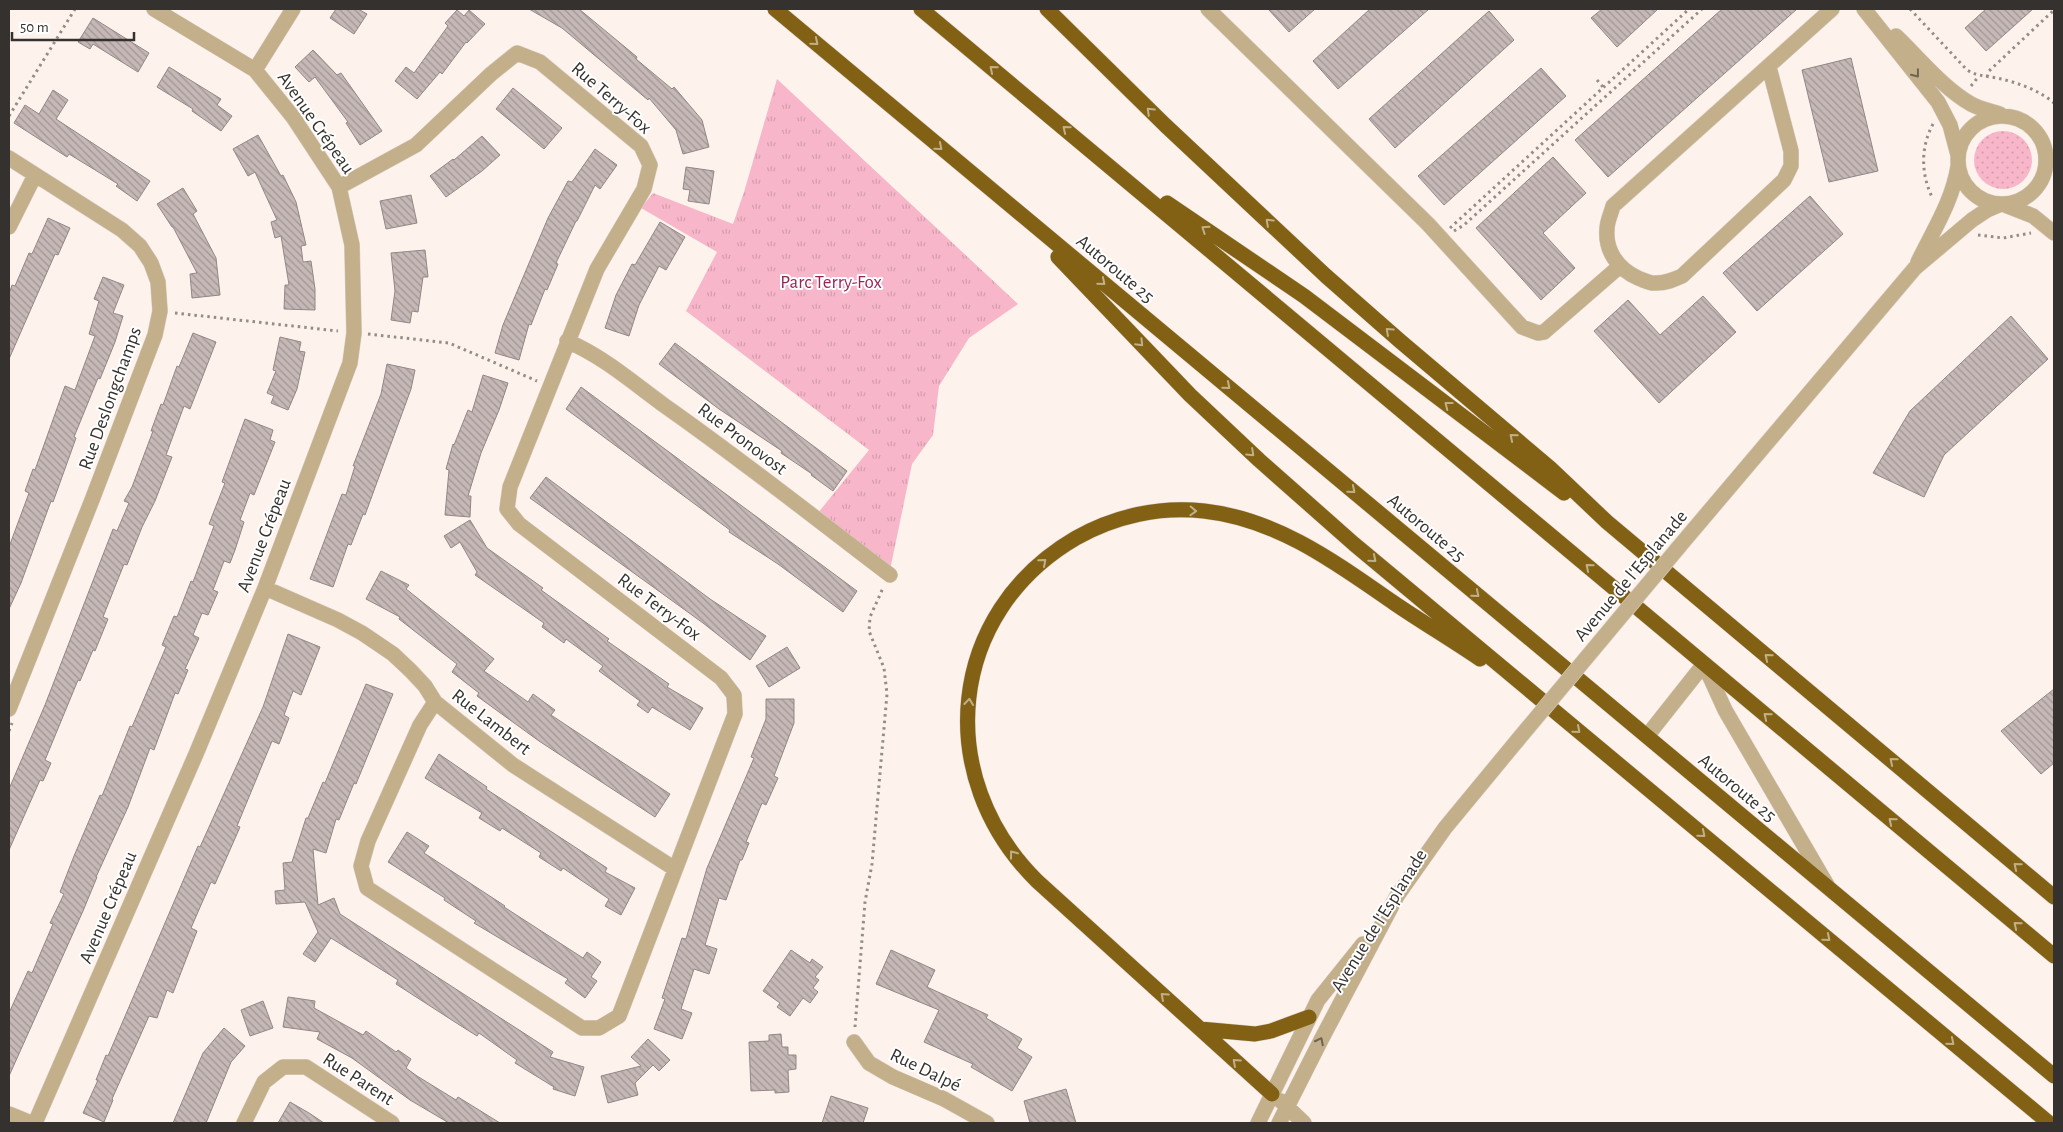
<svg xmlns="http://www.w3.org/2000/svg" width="2063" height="1132" font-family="'Alegreya Sans',sans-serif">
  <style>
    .grass { fill: url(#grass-dots) }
    .park { fill: url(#park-tufts) }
    .building { fill: url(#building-back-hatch); stroke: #938685 }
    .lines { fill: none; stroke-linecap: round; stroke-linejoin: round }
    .minor-casing { stroke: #d9d0ca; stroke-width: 16 }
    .highway-casing { stroke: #d9d0ca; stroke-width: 16 }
    .path { stroke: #938c87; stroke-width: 3; stroke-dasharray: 2.5 4; stroke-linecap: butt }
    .minor { stroke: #c3b08b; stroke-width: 15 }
    .highway { stroke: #826114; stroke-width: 15 }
    .minor-bridge-casing { stroke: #d9d0ca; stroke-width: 16; stroke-linecap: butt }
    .minor-bridge { stroke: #c3b08b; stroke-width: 15 }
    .oneway { stroke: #c0b08a }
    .oneway2 { stroke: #6e6453 }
    .labels { text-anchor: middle; stroke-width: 4; stroke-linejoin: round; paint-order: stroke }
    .street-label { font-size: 19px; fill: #35312e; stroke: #fff }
    .park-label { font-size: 19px; fill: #962656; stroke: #fff }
  </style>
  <defs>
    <pattern id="grass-dots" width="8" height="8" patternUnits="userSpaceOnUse" patternTransform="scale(1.25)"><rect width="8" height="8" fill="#f8b6ca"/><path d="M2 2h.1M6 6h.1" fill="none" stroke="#d59dae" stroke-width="1.8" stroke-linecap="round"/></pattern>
    <pattern id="park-tufts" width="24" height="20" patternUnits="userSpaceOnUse" patternTransform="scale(1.25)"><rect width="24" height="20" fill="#f8b6ca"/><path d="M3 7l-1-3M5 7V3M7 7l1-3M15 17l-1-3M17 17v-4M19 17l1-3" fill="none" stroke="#d59dae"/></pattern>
    <pattern id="building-back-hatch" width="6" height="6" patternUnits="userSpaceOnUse" patternTransform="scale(1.25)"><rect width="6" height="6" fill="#c5b8b6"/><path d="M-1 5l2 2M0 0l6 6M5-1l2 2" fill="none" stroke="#a19694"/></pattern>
  </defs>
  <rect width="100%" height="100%" fill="#fdf3ec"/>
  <path class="grass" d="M1974 160a29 29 0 1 1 58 0a29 29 0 1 1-58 0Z"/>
  <path class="park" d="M777,79L1018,304L969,338L939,386L933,435L912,464L890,570L813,519L869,450L686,311L717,252L641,208L653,193L733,224L744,192Z"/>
  <path class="building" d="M336,9H358L367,14L354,34L330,18Z
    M529,9H579L637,57L636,59L672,89L674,87L702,120L709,147L683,154L676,130L649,98L648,100L562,28Z
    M1268,9H1315L1289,32Z
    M1370,9H1429L1338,89L1313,61Z
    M1602,9H1658L1617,47L1591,18Z
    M1722,9H1797L1608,177L1575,140Z
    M1986,9H2033L1986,51L1965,28Z
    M457,10L464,16L469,10L485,24L467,43L466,42L442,74L440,72L417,99L395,81L406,67L414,73L448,26L445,23Z
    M1489,11L1514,40L1395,148L1369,119Z
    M93,18L149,53L138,72L93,44L90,49L78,42Z
    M313,50L337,75L341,73L382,131L360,145L346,123L348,122L315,77L309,82L295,67Z
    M1851,58L1878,171L1829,182L1802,70Z
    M169,67L221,99L217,105L232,116L221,131L192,111L193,109L157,87Z
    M1541,68L1566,96L1444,205L1418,176Z
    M513,88L562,128L544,149L496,109Z
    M53,90L68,100L56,119L150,181L137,201L116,186L118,184L69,154L67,157L14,123L25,105L39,114Z
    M258,135L281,176L283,175L296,202L306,245L301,246L303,262L311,261L315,289V310L284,309L285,285H289L281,236L275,238L271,222L277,220L255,172L248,176L233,149Z
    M482,136L500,155L482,171L446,197L430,176L453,159L454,160Z
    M595,149L617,165L600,189L595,185L577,221H576L556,263L558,264L547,290L545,289L531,325L529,324L519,360L495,353L503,325L548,218L568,181L572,182Z
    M1553,157L1586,193L1543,233L1575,268L1541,300L1476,228Z
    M686,167L714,171L709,204L688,201L690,190L683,189Z
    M183,188L197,211L193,214L216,258L220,295L192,298L190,274L197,273L173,227H172L157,204Z
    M411,195L417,223L386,229L380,201Z
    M1810,196L1843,234L1757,311L1723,273Z
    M48,218L70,228L58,255L55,254L9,359V294L12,285L15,286L29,253L32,254Z
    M660,222L685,237L666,270L659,266L639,305L629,336L605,328L616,295L632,264L635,265Z
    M425,250L428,277H423L418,312L412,311L410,323L391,320L395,291L391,253Z
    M103,277L124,285L113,313L123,316L115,342L100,379L98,378L74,437L76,438L53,502L51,501L21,583L9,609V547L29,493L25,491L33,469L35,470L65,386L75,390L95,336L89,334L99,301L94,299Z
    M1703,296L1736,332L1659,403L1594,331L1628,300L1660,335Z
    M2011,316L2048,359L1944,455L1924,497L1873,473L1910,411Z
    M193,333L216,342L190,409L184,406L166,455L172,457L155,501L142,527L127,565L124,564L103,617L108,619L95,651L93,650L80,681L78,680L45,760L51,763L43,781L40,780L9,850V789L45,705L113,529L117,531L129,503L124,501L132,487L153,431H151L161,404L163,405L177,366L179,367Z
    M280,337L301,342L299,351L305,352L297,389L288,410L271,403L274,396L267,393L276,371L273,370Z
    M675,343L847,471L833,491L811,475L812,474L781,453L782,451L719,409L659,364Z
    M387,364L415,370L411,389L365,515L363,514L351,545L348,544L333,587L310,579L342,494L346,495L355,466H353L381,394Z
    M483,375L508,383L499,410L481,453L468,496H471L470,517L445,515L449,470L446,469L453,444L454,445L468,410L472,412Z
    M581,387L857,591L843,612L778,564L729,532L730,530L566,409Z
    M245,419L273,430L270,440L275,442L254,495L250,493L240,520L244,522L235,550L230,563L224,561L213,590L218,592L208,615L202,613L193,635L199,638L185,669L188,670L178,694L175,693L154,750L150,748L128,807L96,877H97L83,911L9,1076V1013L28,971L32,973L53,924L50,923L64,894L60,892L74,856L100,795L102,796L130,726L132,727L166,647L162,645L174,616L177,617L191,581L193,582L214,526L209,524L225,483L222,482Z
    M546,477L710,599L766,636L750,660L703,623L530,498Z
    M470,520L487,548L543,588L541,590L609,639L607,641L669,684L667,687L703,708L690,730L652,707L648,713L637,705L640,701L599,671L603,666L566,639L564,643L542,627L544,623L475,575L477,572L460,542L451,548L444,536Z
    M381,571L409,585L406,589L494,659L484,671L528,702L533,694L555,710L551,715L670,794L655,817L539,741L477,696L479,693L452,672L457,664L399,619L400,617L366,599Z
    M288,634L320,647L301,695L293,691L284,715L289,718L279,744L272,741L237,826L240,827L215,884L211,882L191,928L197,931L173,993L167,990L157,1018L149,1016L112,1099L113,1100L104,1122L83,1113L98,1080H96L106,1055L108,1056L198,846L200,847L214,816L263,707Z
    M787,647L800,668L769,687L756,666Z
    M366,684L393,694L356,784L354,783L339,820L336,819L326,853L313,849L318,905L334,898L340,914L553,1052L550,1057L584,1067L575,1096L553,1089L554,1087L515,1063L517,1060L479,1033L477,1036L458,1024L396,984L398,980L331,938L315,962L303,954L318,932L305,902L276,904L275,891L285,890L283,863L292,862L306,818H308L323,782L325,783Z
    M2054,689V763L2041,774L2001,731Z
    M766,699H794V723L774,776L778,778L766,805L762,803L746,842L749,843L742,860H740L726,900L719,898L705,945L717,949L709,974L694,969L681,1009L692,1013L682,1039L654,1029L665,999L662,998L682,938L686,939L707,868L754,758L751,757L766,719Z
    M439,754L487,787L486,789L607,868L605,872L635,888L621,915L605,906L609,899L563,868L561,871L539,857L541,853L502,828L500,831L479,818L482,813L425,778Z
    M407,832L429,846L424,853L505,906L504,907L583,958L587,952L601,962L591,977L597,981L585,998L565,983L568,979L474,923L476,921L444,900L445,898L388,862Z
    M791,950L810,963L812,959L823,967L815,977L819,980L813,988L818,992L810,1003L803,998L790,1016L777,1007L780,1003L763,991Z
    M891,950L935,970L927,987L988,1015L986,1018L1022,1039L1017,1048L1032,1057L1012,1091L971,1067L973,1064L924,1042L939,1010L876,984Z
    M288,997L315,1001L314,1008L363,1035L366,1031L396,1052L398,1050L411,1059L406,1068L417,1076L456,1100L458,1097L500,1123H449L410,1100L352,1058L317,1039L320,1032L283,1027Z
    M263,1001L273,1028L250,1036L241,1010Z
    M224,1028L245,1046L231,1062L206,1123H173L203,1053Z
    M781,1034L782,1047H788V1055H796V1069L788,1070L789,1092L775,1093V1090L751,1091L749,1042L769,1041V1035Z
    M648,1039L670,1060L659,1071L653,1065L635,1083L638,1095L608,1103L601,1076L641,1066L631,1057Z
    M1066,1089L1076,1123H1030L1024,1101Z
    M831,1096L868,1108L863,1123H822Z
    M290,1102L309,1113L324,1123H278Z"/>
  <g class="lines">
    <defs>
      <path id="minor" d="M1208,9L1428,224L1522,327L1538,333L1544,332L1620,266
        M1864,9L1938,102L1950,125L1958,155
        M1896,36C1920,59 1943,88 1971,104C1980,109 1991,111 2000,114
        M1769,67L1791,151V166L1784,180L1682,276C1673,280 1666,283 1656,283C1650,284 1644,280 1638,278C1618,269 1605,251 1607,229C1607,221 1611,214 1613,206L1832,9
        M255,70L293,9
        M1958 160a44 44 0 1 1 88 0a44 44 0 1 1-88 0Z
        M9,158L122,230L140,246L151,263L158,282L160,311L155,335L92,500L9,709
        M339,187L416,145L491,74L517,53L540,62L641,146L650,165L644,189L597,269L510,487L507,509L519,524L721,678L734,695L735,714L619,1016L599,1028H582L367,888L361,866L368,841L420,725L435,702
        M2005,205L2033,216L2054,233
        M9,227L35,175
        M1918,262C1933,231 1953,200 1958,166
        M567,341C604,357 632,382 665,406C742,460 815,518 890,575
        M1678,548L1915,268L1972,220L1987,210L2001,204
        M265,588L338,620L362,633L393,654L411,671L425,686L435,702L513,765L675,869
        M1704,664L1725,710L1827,885
        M1647,736L1704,664
        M854,1042L869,1063L893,1077L944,1099L987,1123
        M1281,1101L1304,1123
        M9,1114L31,1123
        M35,1123L196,754L265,588L350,363L354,333L352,245L339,187L293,117L255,70L154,9
        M244,1123L264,1082L283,1067H306L392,1123
        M1258,1123L1318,1000L1363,944
        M1279,1123L1321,1040L1397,896L1445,828L1516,742"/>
      <path id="highway" d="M775,9L2054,1076
        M921,9L2054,956
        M1047,9L1165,125L1326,276L1400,341L1550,468L1607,522L2054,897
        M1167,203L1304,296L1564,493
        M1058,257L1190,395L1259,460L1354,544L2049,1123
        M1200,1029L1255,1034L1271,1031L1309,1017
        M1272,1094L1037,881C932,777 947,613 1076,538C1115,516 1160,506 1204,511C1277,519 1335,562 1394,603C1422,622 1452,640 1480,659"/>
    </defs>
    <use href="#minor" class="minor-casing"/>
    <use href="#highway" class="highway-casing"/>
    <path class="path" d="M1910,9L1967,70C1977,76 1986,76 1997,78C2016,82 2039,90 2054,103
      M1987,77L1989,71L2054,10
      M1597,80L1603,87
      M1971,86L1979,76
      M9,116L75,9
      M1933,124C1920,148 1921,175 1933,199
      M1450,228L1689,9
      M1454,231L1464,225L1702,9
      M1978,235L2003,238L2031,233
      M175,313L338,331
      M368,334L449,343L537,381
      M9,731L12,723
      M855,1027L865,902L872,864L887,694L884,668L869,631L870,617L883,588"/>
    <use href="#minor" class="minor"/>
    <use href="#highway" class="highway"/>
    <defs>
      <path id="minor-bridge" d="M1516,742L1678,548"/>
    </defs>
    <use href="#minor-bridge" class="minor-bridge-casing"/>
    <use href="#minor-bridge" class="minor-bridge"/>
  </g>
  <defs><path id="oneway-chevron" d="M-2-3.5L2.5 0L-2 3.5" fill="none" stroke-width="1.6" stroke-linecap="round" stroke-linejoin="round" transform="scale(1.25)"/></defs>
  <g class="oneway">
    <use href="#oneway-chevron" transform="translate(815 42) rotate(40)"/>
    <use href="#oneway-chevron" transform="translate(993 69) rotate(-140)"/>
    <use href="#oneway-chevron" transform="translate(1150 111) rotate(-136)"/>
    <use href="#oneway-chevron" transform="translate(1066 129) rotate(-140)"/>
    <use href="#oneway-chevron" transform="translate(939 147) rotate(40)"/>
    <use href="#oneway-chevron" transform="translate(1269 222) rotate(-137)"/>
    <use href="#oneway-chevron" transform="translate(1205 229) rotate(-146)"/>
    <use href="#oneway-chevron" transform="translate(1102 282) rotate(40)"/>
    <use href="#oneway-chevron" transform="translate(1389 331) rotate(-138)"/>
    <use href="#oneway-chevron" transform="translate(1140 343) rotate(46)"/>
    <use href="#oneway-chevron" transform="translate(1227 386) rotate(40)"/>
    <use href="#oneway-chevron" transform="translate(1448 405) rotate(-142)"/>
    <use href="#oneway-chevron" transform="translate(1513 437) rotate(-140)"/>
    <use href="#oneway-chevron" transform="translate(1251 453) rotate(43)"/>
    <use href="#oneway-chevron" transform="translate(1352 490) rotate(40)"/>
    <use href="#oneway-chevron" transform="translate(1193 511) rotate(2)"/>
    <use href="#oneway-chevron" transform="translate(1373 559) rotate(40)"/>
    <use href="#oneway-chevron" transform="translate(1043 562) rotate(-41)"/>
    <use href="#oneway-chevron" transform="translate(1589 567) rotate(-140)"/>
    <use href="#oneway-chevron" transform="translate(1476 594) rotate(40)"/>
    <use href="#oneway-chevron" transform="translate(1768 657) rotate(-140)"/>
    <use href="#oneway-chevron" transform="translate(969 702) rotate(-84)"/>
    <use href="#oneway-chevron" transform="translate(1767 716) rotate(-140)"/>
    <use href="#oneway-chevron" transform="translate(1577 730) rotate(41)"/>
    <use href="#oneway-chevron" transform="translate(1893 761) rotate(-140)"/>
    <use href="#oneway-chevron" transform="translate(1892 821) rotate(-140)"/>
    <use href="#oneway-chevron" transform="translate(1702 834) rotate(40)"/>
    <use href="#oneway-chevron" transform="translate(1013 854) rotate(-127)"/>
    <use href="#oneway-chevron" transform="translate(2017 866) rotate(-140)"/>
    <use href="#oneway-chevron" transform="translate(2017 925) rotate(-140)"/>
    <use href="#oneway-chevron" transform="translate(1827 938) rotate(40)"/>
    <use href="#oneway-chevron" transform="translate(1164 996) rotate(-138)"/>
    <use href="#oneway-chevron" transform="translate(1951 1042) rotate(40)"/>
    <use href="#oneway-chevron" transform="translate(1236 1062) rotate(-138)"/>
  </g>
  <g class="oneway2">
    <use href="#oneway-chevron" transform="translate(1916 74) rotate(52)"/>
    <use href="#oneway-chevron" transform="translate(1320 1041) rotate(-63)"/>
  </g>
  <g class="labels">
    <g class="street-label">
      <text transform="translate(612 97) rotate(41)" y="7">Rue Terry-Fox</text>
      <text transform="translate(317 122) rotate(55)" y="7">Avenue Crépeau</text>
      <text transform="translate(1116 268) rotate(40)" y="7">Autoroute 25</text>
      <text transform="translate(109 398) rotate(-70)" y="7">Rue Deslongchamps</text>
      <text transform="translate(743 438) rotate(37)" y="7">Rue Pronovost</text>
      <text transform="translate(1427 527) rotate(40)" y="7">Autoroute 25</text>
      <text transform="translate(263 535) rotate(-69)" y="7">Avenue Crépeau</text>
      <text transform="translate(1630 575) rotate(-50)" y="7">Avenue de l'Esplanade</text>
      <text transform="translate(660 606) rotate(37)" y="7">Rue Terry-Fox</text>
      <text transform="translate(492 721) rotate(38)" y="7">Rue Lambert</text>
      <text transform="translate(1738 787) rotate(40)" y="7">Autoroute 25</text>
      <text transform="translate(107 907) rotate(-67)" y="7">Avenue Crépeau</text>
      <text transform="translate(1378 920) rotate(-58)" y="7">Avenue de l'Esplanade</text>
      <text transform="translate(926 1069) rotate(26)" y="7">Rue Dalpé</text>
      <text transform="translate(359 1078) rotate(33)" y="7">Rue Parent</text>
    </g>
    <g class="park-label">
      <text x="831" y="288">Parc Terry-Fox</text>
    </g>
  </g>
  <rect width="2063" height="1132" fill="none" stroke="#35312e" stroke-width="20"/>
  <path d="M12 32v8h122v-8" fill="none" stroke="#35312e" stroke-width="2.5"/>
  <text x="20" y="32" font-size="15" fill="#35312e" stroke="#ffffff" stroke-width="4" paint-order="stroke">50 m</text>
</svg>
